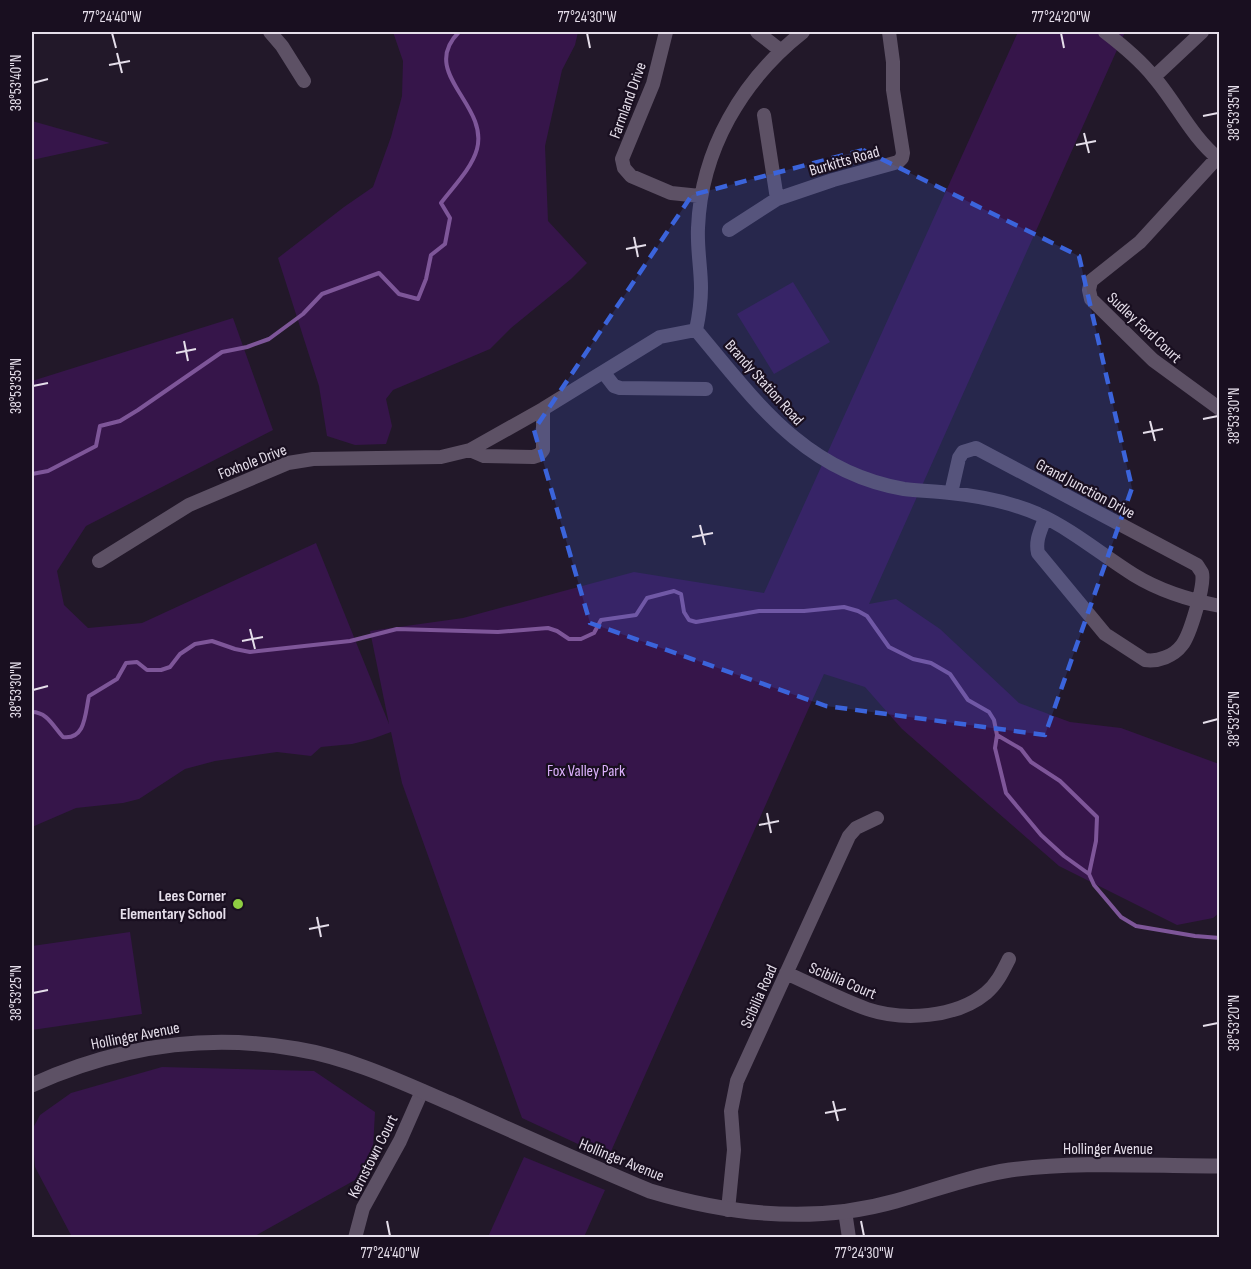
<svg xmlns="http://www.w3.org/2000/svg" width="1251" height="1269" font-family="'Sofia Sans Condensed',sans-serif">
  <style>
    .green { fill: #36154a }
    .lines { fill: none; stroke-linecap: round; stroke-linejoin: round }
    .stream { stroke: #7e5699; stroke-width: 4 }
    .minor { stroke: #5d5165; stroke-width: 14 }
    .tertiary { stroke: #5d5165; stroke-width: 15 }
    .marked { fill: #3b64db; fill-opacity: 0.2; stroke: #3b64db; stroke-width: 4.5; stroke-dasharray: 12 8; stroke-linejoin: round }
    .ticks { fill: none; stroke: #e5deea; stroke-width: 2 }
    .poi-dot { fill: #8fcd42; stroke: #190f20; stroke-width: 2 }
    .labels { text-anchor: middle; stroke-width: 4.5; stroke-linejoin: round; paint-order: stroke }
    .street-label { font-size: 16px; fill: #e5deea; stroke: #190f20 }
    .park-label { font-size: 16px; fill: #ddb2fd; stroke: #190f20 }
    .poi-label { font-size: 16px; font-weight: bold; fill: #e5deea; stroke: #190f20; text-anchor: end }
    .neatline { fill: none; stroke: #e5deea; stroke-width: 2 }
    .ticks-label { font-size: 15px; text-anchor: middle; fill: #e5deea }
  </style>
  <rect width="100%" height="100%" fill="#221829"/>
  <path class="green" d="M393,32H578L575,45L562,70L545,146L548,221L587,263L571,279L511,328L490,349L393,390L386,399L392,426L386,444L355,445L327,436L319,386L278,258L344,207L373,187L391,137L402,96L403,61Z
    M1018,32H1125L869,604L896,599L940,629L1019,703L1070,722L1121,728L1219,764V913L1213,918L1177,925L1059,866L902,729L865,687L824,674L608,1158L522,1118L402,783L391,732L372,739L352,744L321,747L311,756L277,752L215,761L185,769L139,799L123,803L76,808L32,827V381L233,318L273,430L86,526L57,571L64,605L88,628L142,623L316,543L389,724L370,631L463,618L634,572L764,593Z
    M32,121L110,143L32,160Z
    M793,282L830,342L774,374L737,314Z
    M130,932L142,1014L32,1030V946Z
    M162,1067L314,1071L375,1112L373,1148L355,1180L253,1237H72L35,1167L32,1130L40,1115L71,1093Z
    M524,1157L605,1190L584,1237H488Z"/>
  <g class="lines">
    <path class="stream" d="M32,474L48,471L96,446L100,426L120,421L138,410L222,352L247,347L269,339L303,314L322,294L379,273L399,294L418,299L426,279L431,255L445,244L450,218L441,203C453,187 472,168 477,149C489,104 418,73 459,32
      M32,712C47,712 53,726 63,737C86,740 85,713 89,696L117,679L126,663L137,662L147,670H161L170,667L180,654L195,644L212,641L235,649L250,652L350,641L397,629L498,632L548,628L557,631L569,639H581L594,633L601,620L636,615L647,598L674,591L681,594L684,612L689,620L696,622L759,611H804L844,607L858,611L867,616L889,647L913,659L931,663L950,674L968,700L989,712L994,720L997,735L995,748L1006,793L1041,835L1064,856L1089,874L1094,885L1121,917L1136,926L1195,936L1220,938
      M997,735L1021,749L1031,762L1060,781L1097,817L1096,841L1089,874"/>
    <path class="minor" d="M270,32L282,46L304,81
      M666,32L653,84L622,159L624,168L631,176L671,193L700,196
      M757,32L780,50
      M1105,32C1122,45 1139,59 1153,76C1176,102 1191,137 1220,160
      M1154,77L1202,32
      M764,115L777,199
      M1217,158L1140,242L1091,281L1089,290L1091,299L1153,360L1220,409
      M729,230L777,199L833,180L898,162L902,158L903,153L893,90V62L889,32
      M696,330C756,402 805,472 904,489C919,491 935,491 950,493C980,496 1010,502 1038,514C1073,530 1102,555 1134,575C1160,591 1189,600 1220,606
      M696,330C699,316 701,302 701,288C701,268 697,249 698,228C701,150 742,80 803,32
      M604,373L614,386L620,388L706,389
      M470,450L484,456L533,457L539,455L543,450V409
      M951,493L959,458L963,452L976,448L1197,565C1198,567 1201,571 1202,573C1205,585 1190,635 1182,645C1174,656 1158,662 1145,660L1105,634L1038,553C1035,540 1041,530 1045,518
      M99,561L189,505L288,463L313,459L441,457L470,450L543,409L660,337L696,330
      M786,973C813,985 839,999 867,1009C903,1021 956,1018 986,993C997,984 1003,971 1009,959
      M728,1210L734,1150L731,1111L737,1081L849,836L856,828L877,818
      M845,1211L849,1238
      M355,1238L363,1208L400,1141L422,1091"/>
    <path class="tertiary" d="M32,1085C116,1047 206,1033 297,1049C351,1058 401,1082 450,1103C517,1133 583,1163 650,1191C730,1215 815,1224 896,1201C935,1190 971,1176 1010,1170C1079,1161 1150,1166 1220,1166"/>
  </g>
  <path class="marked" d="M863,150L1079,256L1132,488L1045,735L826,706L590,623L534,430L692,195Z"/>
  <path class="ticks" d="M112,33L116,48M587,33L590,48M1061,33L1064,48M117,53L122,73M109,65L130,61M33,83L48,79M1203,116L1218,113M1084,133L1089,153M1076,145L1096,141M634,237L638,257M626,249L646,245M184,341L188,361M176,353L196,349M33,386L48,383M1203,419L1218,416M1150,421L1155,441M1143,433L1163,429M700,525L705,545M692,537L713,533M250,629L255,649M242,641L263,637M33,690L48,686M1203,723L1218,719M767,813L771,833M759,825L779,821M317,917L321,937M309,929L329,925M33,993L48,990M1203,1026L1218,1023M833,1101L838,1121M825,1113L846,1109M387,1221L390,1236M861,1221L864,1236"/>
  <circle class="poi-dot" cx="238" cy="904" r="6"/>
  <g class="labels">
    <g class="street-label">
      <text transform="translate(627 100) rotate(-70)" y="6">Farmland Drive</text>
      <text transform="translate(844 160) rotate(-16)" y="6">Burkitts Road</text>
      <text transform="translate(1145 327) rotate(43)" y="6">Sudley Ford Court</text>
      <text transform="translate(765 382) rotate(48)" y="6">Brandy Station Road</text>
      <text transform="translate(252 461) rotate(-21)" y="6">Foxhole Drive</text>
      <text transform="translate(1086 488) rotate(28)" y="6">Grand Junction Drive</text>
      <text transform="translate(843 980) rotate(23)" y="6">Scibilia Court</text>
      <text transform="translate(758 996) rotate(-66)" y="6">Scibilia Road</text>
      <text transform="translate(135 1035) rotate(-11)" y="6">Hollinger Avenue</text>
      <text x="1108" y="1154">Hollinger Avenue</text>
      <text transform="translate(372 1156) rotate(-63)" y="6">Kernstown Court</text>
      <text transform="translate(622 1159) rotate(22)" y="6">Hollinger Avenue</text>
    </g>
    <g class="park-label">
      <text x="586" y="776">Fox Valley Park</text>
    </g>
    <g class="poi-label">
      <text x="226" y="901">Lees Corner<tspan x="226" dy="18">Elementary School</tspan></text>
    </g>
  </g>
  <rect width="1251" height="1269" fill="none" stroke="#190f20" stroke-width="66"/>
  <rect x="33" y="33" width="1185" height="1203" class="neatline"/>
  <g class="ticks-label">
    <text x="112" y="22">77°24'40"W</text>
    <text x="587" y="22">77°24'30"W</text>
    <text x="1061" y="22">77°24'20"W</text>
    <text transform="translate(16 83) rotate(-90)" y="5">38°53'40"N</text>
    <text transform="translate(1234 113) rotate(-90)" y="5">38°53'35"N</text>
    <text transform="translate(16 386) rotate(-90)" y="5">38°53'35"N</text>
    <text transform="translate(1234 416) rotate(-90)" y="5">38°53'30"N</text>
    <text transform="translate(16 690) rotate(-90)" y="5">38°53'30"N</text>
    <text transform="translate(1234 719) rotate(-90)" y="5">38°53'25"N</text>
    <text transform="translate(16 993) rotate(-90)" y="5">38°53'25"N</text>
    <text transform="translate(1234 1023) rotate(-90)" y="5">38°53'20"N</text>
    <text x="390" y="1258">77°24'40"W</text>
    <text x="864" y="1258">77°24'30"W</text>
  </g>
</svg>
